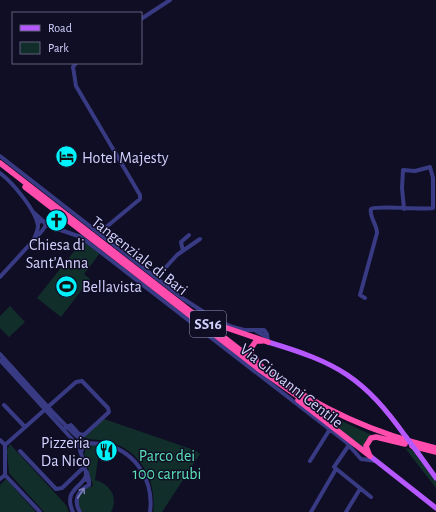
<svg xmlns="http://www.w3.org/2000/svg" width="436" height="512" font-family="'Alegreya Sans',sans-serif">
  <style>
    .green { fill: #112e2b }
    .lines { fill: none; stroke-linecap: round; stroke-linejoin: round }
    .minor { stroke: #383a83; stroke-width: 4 }
    .major { stroke: #b658ff; stroke-width: 5 }
    .highway { stroke: #ff4cad; stroke-width: 5.5 }
    .major-bridge { stroke: #b658ff; stroke-width: 5 }
    .oneway { stroke: #7e7ebb }
    .labels { text-anchor: middle; stroke-width: 3; stroke-linejoin: round; paint-order: stroke }
    .shield { fill: #100e24; stroke: #9896bd; stroke-width: 1 }
    .shield-label { font-size: 15px; font-weight: bold; fill: #d3d1ff }
    .poi-label { font-size: 16px; fill: #d3d1ff; stroke: #100e24; text-anchor: start }
    .street-label { font-size: 16px; fill: #d3d1ff; stroke: #100e24 }
    .park-label { font-size: 16px; fill: #5be0b7; stroke: #100e24 }
  </style>
  <rect width="100%" height="100%" fill="#100e24"/>
  <path class="green" d="M83,240L100,253L84,274L90,279L61,317L37,298Z
    M10,306L25,322L9,337L0,328V316Z
    M305,404L372,435L365,441V450Z
    M104,419L194,450L200,454L162,512H153C157,481 141,451 110,442C101,439 90,441 80,436L82,437Z
    M10,444L66,505L69,512H44L9,473L7,450Z
    M89,445H100L95,480C110,484 119,497 111,512H82C74,502 80,488 93,486L84,454L86,448Z
    M405,448L413,450L436,482V488Z
    M6,479L36,512H0V485Z"/>
  <g class="lines">
    <path class="minor" d="M141,19L170,0
      M76,63L73,67L76,86L140,195V199L99,233
      M0,156L182,298L216,320L233,327L244,330H264L267,334L268,342
      M0,173C12,182 36,210 38,226C38,231 35,236 33,241
      M33,212L43,221
      M38,224L40,221H43L46,225L81,237L346,442L361,459L376,461
      M183,251L181,242L189,235
      M0,277L42,231L46,225
      M156,278L177,255L200,239
      M365,298L360,295L377,233C377,224 369,217 371,209C376,205 421,210 433,208V178L430,167L415,171L403,170L402,188L404,209
      M256,331L267,337
      M0,354C12,367 76,441 86,443
      M0,360L82,450
      M4,405L25,427
      M0,440L5,445
      M349,445L334,467L371,497
      M20,451L56,489L62,488L84,467
      M310,461L330,429
      M87,472L89,480
      M5,475L40,512
      M0,479L5,475V445L76,382L82,381L108,408L109,412L84,435L79,434L71,425L65,428L64,430
      M73,512C62,489 85,486 86,475C86,468 82,457 80,450L86,443C93,444 100,443 107,445C137,453 154,482 150,512
      M80,512C73,501 78,490 89,485V480H86
      M311,512L336,469
      M346,512L360,489"/>
    <path class="major" d="M268,342C338,363 363,377 406,437
      M418,453L436,478
      M370,456L436,508"/>
    <path class="highway" d="M0,163L270,373C320,409 376,434 436,448
      M25,187L260,370L303,400
      M202,316L224,327L268,342
      M256,359L251,354V348L256,341H262
      M298,400L370,456
      M412,446L436,452
      M369,454L366,446L371,438L376,437L405,444"/>
    <path class="major-bridge" d="M406,437L418,453"/>
  </g>
  <defs><path id="oneway-shaft" d="M-6 0H5M1.5-3L5.5 0L1.5 3" fill="none" stroke-width="1.6" stroke-linecap="round" stroke-linejoin="round"/></defs>
  <use class="oneway" href="#oneway-shaft" transform="translate(81 493) rotate(-56)"/>
  <defs>
    <symbol id="hotel-disc" viewBox="-11 -11 22 22"><circle r="9.5" fill="#00f2fc" stroke="#100e24"/><path d="M-6-4.5h1.5V1H6V5H4.5V3h-9V5H-6ZM-4 0a1.8 1.8 0 1 1 3.6 0ZM.5 0V-2.5h3Q6-2.5 6 0Z" fill="#111"/></symbol>
    <symbol id="church-disc" viewBox="-11 -11 22 22"><circle r="9.5" fill="#00f2fc" stroke="#100e24"/><path d="M-1.2-6h2.4v3.5h3.3v2.4h-3.3V6h-2.4V-.1h-3.3v-2.4h3.3Z" fill="#111"/></symbol>
    <symbol id="stadium-disc" viewBox="-11 -11 22 22"><circle r="9.5" fill="#00f2fc" stroke="#100e24"/><path d="M0-5a6.5 5 0 1 0 0 10a6.5 5 0 1 0 0-10ZM-3.5-1.8h7v3.6h-7Z" fill="#111"/></symbol>
    <symbol id="restaurant-disc" viewBox="-11 -11 22 22"><circle r="9.5" fill="#00f2fc" stroke="#100e24"/><path d="M-5-6h1v4h1v-4h1v4h1v-4h1v5L-1.5 .5V6h-2V.5L-5-1ZM5-6V6H3V1.5H1.5Q1.5-4 5-6Z" fill="#111"/></symbol>
  </defs>
  <g fill-rule="evenodd">
    <use href="#hotel-disc" x="54" y="144" width="25" height="25"/>
    <use href="#church-disc" x="44" y="208" width="25" height="25"/>
    <use href="#stadium-disc" x="54" y="274" width="25" height="25"/>
    <use href="#restaurant-disc" x="94" y="438" width="25" height="25"/>
  </g>
  <g class="labels">
    <rect class="shield" x="190" y="311" width="36" height="26" rx="3"/>
    <g class="shield-label">
      <text x="208" y="329">SS16</text>
    </g>
    <g class="poi-label">
      <text x="82" y="163">Hotel Majesty</text>
      <text x="57" y="250" text-anchor="middle">Chiesa di<tspan x="57" dy="18">Sant'Anna</tspan></text>
      <text x="82" y="292">Bellavista</text>
      <text x="90" y="448" text-anchor="end">Pizzeria<tspan x="90" dy="18">Da Nico</tspan></text>
    </g>
    <g class="street-label">
      <text transform="translate(140 255) rotate(38)" y="6">Tangenziale di Bari</text>
      <text transform="translate(292 385) rotate(38)" y="6">Via Giovanni Gentile</text>
    </g>
    <g class="park-label">
      <text x="167" y="461">Parco dei<tspan x="167" dy="18">100 carrubi</tspan></text>
    </g>
  </g>
  <rect x="12" y="12" width="130" height="52" fill="#100e24" stroke="#5e5c7c"/>
  <rect x="20" y="25" width="20" height="6" fill="#b658ff" stroke="#5e5c7c"/>
  <text x="48" y="32" font-size="12" fill="#d3d1ff">Road</text>
  <rect x="20" y="42" width="20" height="12" fill="#112e2b" stroke="#5e5c7c"/>
  <text x="48" y="52" font-size="12" fill="#d3d1ff">Park</text>
</svg>
